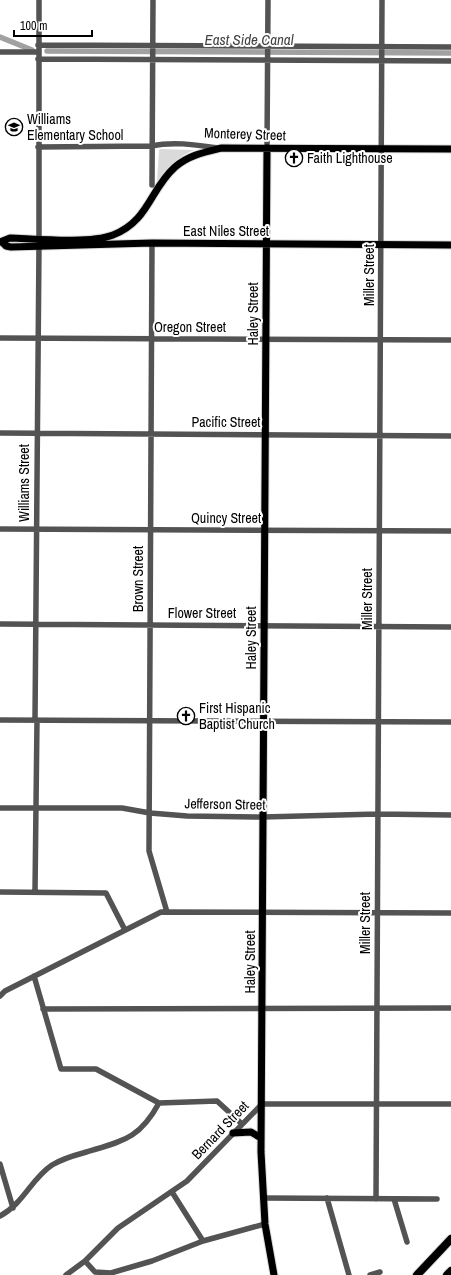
<svg xmlns="http://www.w3.org/2000/svg" width="451" height="1275" font-family="'Archivo Narrow',sans-serif">
  <style>
    .green { fill: #dadada }
    .lines { fill: none; stroke-linecap: round; stroke-linejoin: round }
    .canal { stroke: #a1a1a1; stroke-width: 5.5 }
    .major-casing { stroke: #dbdbdb; stroke-width: 9 }
    .highway-casing { stroke: #dbdbdb; stroke-width: 10 }
    .minor { stroke: #535353; stroke-width: 5.5 }
    .major { stroke: #000; stroke-width: 7 }
    .highway { stroke: #000; stroke-width: 8 }
    .labels { text-anchor: middle; stroke-width: 4; stroke-linejoin: round; paint-order: stroke }
    .poi-label { font-size: 14px; fill: #000; stroke: #fff; text-anchor: start }
    .street-label { font-size: 14px; fill: #000; stroke: #fff }
    .water-label { font-size: 15px; font-style: italic; fill: #424242; stroke: #fff }
  </style>
  <rect width="100%" height="100%" fill="#fff"/>
  <path class="green" d="M159,150L161,149L194,150C178,157 167,167 157,182Z"/>
  <g class="lines">
    <path class="canal" d="M0,37L32,50
      M47,51L451,53"/>
    <defs>
      <path id="major" d="M267,148L261,1152L265,1224L274,1275
        M0,242L10,238C37,239 89,244 113,235C149,221 150,189 175,167C189,155 205,152 222,148L451,149
        M2,242L6,246L11,247L152,243L451,245
        M233,1133L251,1132L261,1138"/>
      <path id="highway" d="M417,1275L451,1239
        M447,1275L451,1271"/>
    </defs>
    <use href="#major" class="major-casing"/>
    <use href="#highway" class="highway-casing"/>
    <path class="minor" d="M39,0V239
      M38,45L451,47
      M0,52H38
      M38,59L451,61
      M38,147L152,146C173,141 197,145 218,148
      M267,148L268,0
      M152,185L153,0
      M152,243L149,851L167,912
      M0,338L451,340
      M0,433L451,436
      M0,529L451,531
      M0,624L451,627
      M0,720L451,722
      M35,720L39,246
      M0,808H122L150,813L187,816L263,817L378,814L451,815
      M0,892L106,893L125,930
      M35,892L37,720
      M34,976L61,1069H96L159,1103L217,1101L242,1124
      M0,996L5,991L161,912L451,913
      M43,1009L451,1008
      M0,1164L13,1208
      M172,1192L203,1241
      M263,1198L437,1199
      M327,1198L349,1275
      M376,1199L382,0
      M394,1199L407,1242
      M0,1216C24,1203 31,1179 52,1165C62,1159 72,1156 83,1153C122,1141 139,1140 159,1103
      M85,1261L95,1272L111,1273L152,1261L203,1241L265,1224
      M66,1275L85,1261L118,1228L187,1181L262,1104H451
      M370,1275L380,1272"/>
    <use href="#major" class="major"/>
    <use href="#highway" class="highway"/>
  </g>
  <defs>
    <symbol id="school-ring" viewBox="-11 -11 22 22"><circle r="9.5" fill="#fff" stroke="#000" stroke-width="1.5"/><path d="M0-5L7-2L0 1L-7-2ZM-4 1L0 2.5L4 1V4Q0 6-4 4Z" fill="#000"/></symbol>
    <symbol id="church-ring" viewBox="-11 -11 22 22"><circle r="9.5" fill="#fff" stroke="#000" stroke-width="1.5"/><path d="M-1.2-6h2.4v3.5h3.3v2.4h-3.3V6h-2.4V-.1h-3.3v-2.4h3.3Z" fill="#000"/></symbol>
  </defs>
  <g fill-rule="evenodd">
    <use href="#school-ring" x="4" y="117" width="20" height="20"/>
    <use href="#church-ring" x="284" y="148" width="20" height="20"/>
    <use href="#church-ring" x="176" y="706" width="20" height="20"/>
  </g>
  <g class="labels">
    <g class="poi-label">
      <text x="27" y="124">Williams<tspan x="27" dy="16">Elementary School</tspan></text>
      <text x="307" y="163">Faith Lighthouse</text>
      <text x="199" y="713">First Hispanic<tspan x="199" dy="16">Baptist Church</tspan></text>
    </g>
    <g class="street-label">
      <text transform="translate(245 134) rotate(2)" y="5">Monterey Street</text>
      <text x="226" y="236">East Niles Street</text>
      <text transform="translate(369 275) rotate(-90)" y="5">Miller Street</text>
      <text transform="translate(253 314) rotate(-90)" y="5">Haley Street</text>
      <text x="190" y="332">Oregon Street</text>
      <text x="226" y="427">Pacific Street</text>
      <text transform="translate(24 483) rotate(-90)" y="5">Williams Street</text>
      <text x="226" y="523">Quincy Street</text>
      <text transform="translate(138 579) rotate(-90)" y="5">Brown Street</text>
      <text transform="translate(367 599) rotate(-90)" y="5">Miller Street</text>
      <text x="202" y="618">Flower Street</text>
      <text transform="translate(251 638) rotate(-90)" y="5">Haley Street</text>
      <text transform="translate(225 804) rotate(1)" y="5">Jefferson Street</text>
      <text transform="translate(365 923) rotate(-90)" y="5">Miller Street</text>
      <text transform="translate(250 962) rotate(-90)" y="5">Haley Street</text>
      <text transform="translate(220 1130) rotate(-46)" y="5">Bernard Street</text>
    </g>
    <g class="water-label">
      <text x="249" y="45">East Side Canal</text>
    </g>
  </g>
  <path d="M14 30v6h78v-6" fill="none" stroke="#000000" stroke-width="2"/>
  <text x="20" y="30" font-size="12" fill="#000000" stroke="#ffffff" stroke-width="3" paint-order="stroke">100 m</text>
</svg>
